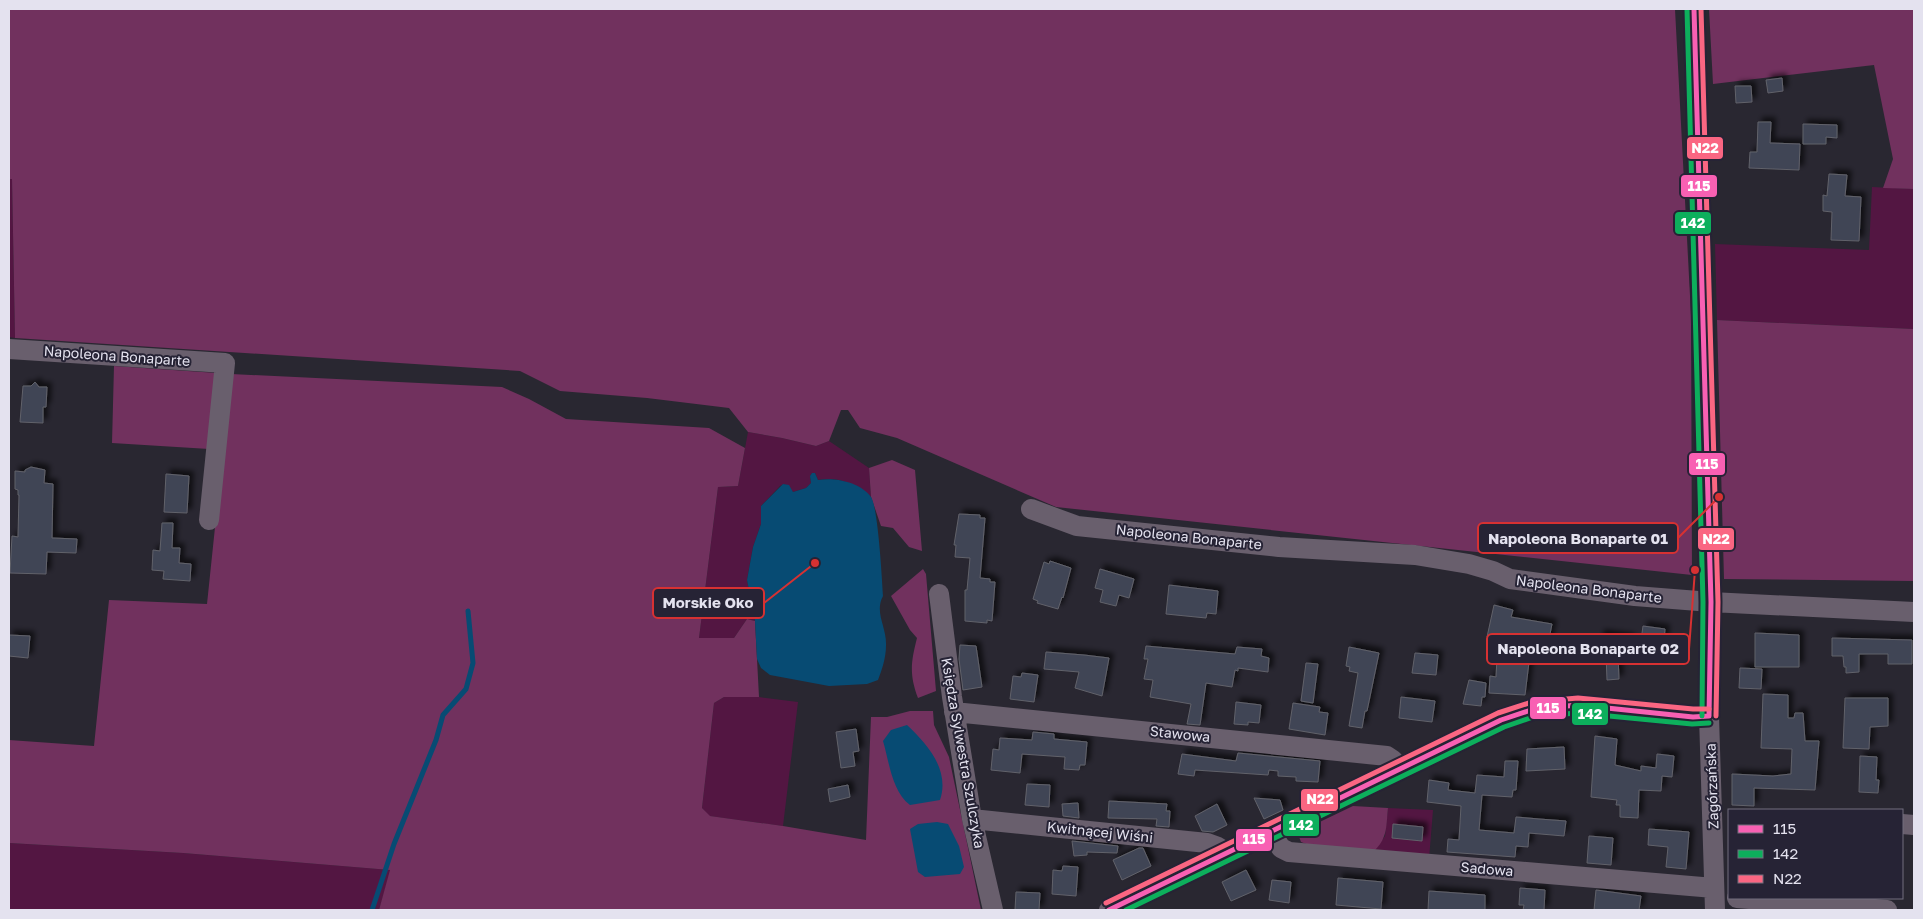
<svg xmlns="http://www.w3.org/2000/svg" width="1923" height="919" font-family="'Golos Text',sans-serif">
  <style>
    .green { fill: #531642 }
    .forest { fill: #71315e }
    .water { fill: #074b73 }
    .lines { fill: none; stroke-linecap: round; stroke-linejoin: round }
    .stream { stroke: #074b73; stroke-width: 5 }
    .building { fill: #404455; stroke: #61626a; filter: url(#shadow) }
    .minor { stroke: #695f6d; stroke-width: 20 }
    .bus-1-casing { stroke: #262335; stroke-width: 9 }
    .bus-2-casing { stroke: #262335; stroke-width: 9 }
    .bus-3-casing { stroke: #262335; stroke-width: 9 }
    .bus-1 { stroke: #f860b3; stroke-width: 5 }
    .bus-2 { stroke: #0daf5c; stroke-width: 5 }
    .bus-3 { stroke: #fa6682; stroke-width: 5 }
    .labels { text-anchor: middle; stroke-width: 4; stroke-linejoin: round; paint-order: stroke }
    .street-label { font-size: 14px; fill: #e4e2ef; stroke: #262335 }
    .leader { fill: none; stroke: #d73132; stroke-width: 2 }
    .callout-dot { fill: #d73132; stroke: #262335; stroke-width: 2 }
    .callout { fill: #262335; stroke: #d73132; stroke-width: 2 }
    .callout-label { font-size: 15px; text-anchor: middle; font-weight: bold; fill: #e4e2ef }
    .line-badge { stroke: #262335; stroke-width: 2 }
    .badge-label { font-size: 14px; text-anchor: middle; font-weight: bold; fill: #fff }
  </style>
  <defs>
    <filter id="shadow"><feDropShadow dx="4.5" dy="-4.5" stdDeviation="2.5" flood-color="#0009"/></filter>
  </defs>
  <rect width="100%" height="100%" fill="#292731"/>
  <path class="green" d="M9,179H12L15,338L9,337Z
    M1872,187L1914,189V329L1717,320L1715,244L1869,250Z
    M748,432L782,438L816,446L829,441L869,468L871,497C855,484 839,476 818,480L815,473H812L810,476L811,483L806,488L793,492L784,484L780,486L761,506V524L753,547L747,580L755,621L747,619L734,638H699L718,487L738,486Z
    M724,697H759L798,702L783,826L709,816L702,808L714,703Z
    M1388,808L1433,810L1429,859L1372,853L1385,836Z
    M9,843L183,853L391,870L379,910H9Z"/>
  <path class="forest" d="M9,9H1675L1691,315L1692,575L1056,507L897,438L860,428L848,410H841L829,441L816,446L782,438L748,432L729,408L647,398L560,391L520,371L15,338L12,179H9Z
    M1709,9H1914V189L1883,188L1893,159L1874,65L1713,84Z
    M1717,320L1914,329V589L1913,581L1724,579Z
    M114,366L217,373L209,449L112,443Z
    M231,374L502,387L529,399L566,419L709,428L745,448L738,486L718,487L699,638H734L747,619L755,621L759,697H724L714,703L702,808L710,816L783,826L866,840L871,717H887L910,711H933L934,725L949,757L981,910H379L390,870L183,853L9,843V740L94,746L109,600L207,604Z
    M892,460L915,470L922,551L909,547L893,528L881,526L871,497L869,468Z
    M923,569L926,574L936,691L918,698C909,674 911,662 917,638L910,630L891,596Z
    M1353,806L1388,808C1386,827 1388,839 1372,853L1309,845L1301,842L1298,834L1303,830Z"/>
  <path class="water" d="M812,473H815L818,480C834,477 861,482 871,497C878,507 882,579 883,596C874,613 887,627 886,646C886,657 882,670 878,680L867,684L829,686L770,675L761,668L757,659L755,621L747,580L753,547L761,524V506L783,484L789,485L793,492L806,488L811,483L810,476Z
    M907,725C928,745 950,770 940,800L910,805C892,792 889,761 883,741L891,730Z
    M937,822L948,824L959,846L964,867L960,874L925,877L918,872L910,829L918,824Z"/>
  <g class="lines">
    <path class="stream" d="M372,910L394,844L436,740L443,715L466,689L473,663L468,611"/>
  </g>
  <path class="building" d="M1782,78L1783,91L1768,93L1766,80Z
    M1735,86H1751L1752,102L1736,103Z
    M1758,122H1771L1770,143L1800,144L1799,170L1749,168L1750,152H1757Z
    M1803,124L1837,125V138L1826,137V144H1803Z
    M1829,174L1847,175L1845,196L1861,197L1859,241L1831,240L1832,212L1823,211V195L1827,196Z
    M35,382L39,387H47L46,407H43V423L20,422L23,386H31Z
    M31,467L45,470L44,483L53,484L52,538L77,539L76,553L47,552L46,574L10,573L12,536L18,537L19,495H18V490L15,489V471L25,472V470Z
    M166,474L189,476L187,513L164,512Z
    M959,514L980,515V518H985L980,578L990,579V582H995L992,621L987,620V623L965,621V590H967L970,558L955,557L956,545H954Z
    M162,523H173L172,548H180L179,563L191,564L190,581L163,579L164,571L152,570L153,550L160,551Z
    M1050,561L1071,568L1063,598L1062,597L1058,609L1037,603L1038,601L1033,599L1044,562L1049,564Z
    M1100,569L1134,579L1129,598L1119,595L1116,606L1100,602L1103,590L1095,588Z
    M1169,585L1218,591L1216,614L1207,613L1206,618L1166,614Z
    M1494,605L1513,610L1511,617L1552,624L1544,664L1529,662L1525,695L1489,693L1490,676L1496,677L1498,640L1487,637Z
    M1643,626L1665,629L1663,650L1640,648Z
    M1755,633L1799,635V667H1755Z
    M1600,634L1630,638L1627,656L1618,655L1619,679L1607,680L1606,654L1598,653Z
    M9,635L30,636L28,658L9,656Z
    M1832,638L1912,640V664H1888V654H1859V672L1846,673V667H1844L1843,656H1832Z
    M960,645L976,646L982,687L963,690L959,659Z
    M1146,646L1235,654L1237,647L1262,649L1261,656L1269,658L1268,672L1238,668V671L1235,670L1232,687L1206,683L1200,725L1187,724L1191,704L1150,697L1153,680L1144,679L1148,659H1144Z
    M1349,647L1379,653L1367,711H1365L1362,728L1349,726L1358,673L1349,671L1350,667L1346,666Z
    M1046,652L1084,655L1109,658L1102,696L1075,688L1079,672L1044,669Z
    M1415,653L1438,655L1436,675L1412,673Z
    M1306,663L1318,664L1313,703L1301,701Z
    M1740,668L1762,669L1761,689L1739,688Z
    M1022,673L1038,675L1034,702L1010,699L1013,676L1021,677Z
    M1469,680L1486,683L1485,697H1482L1481,706L1463,704Z
    M1763,694L1788,695V718H1794L1795,713H1803L1805,741H1819L1815,790L1754,788V806L1732,805V774L1773,776L1791,774L1792,749L1761,748Z
    M1401,697L1435,701L1432,722L1399,718Z
    M1845,698H1888V726L1870,727L1869,749L1843,748Z
    M1236,702L1261,705L1259,723L1248,722V725L1234,724Z
    M1293,703L1320,707L1319,712L1328,713L1325,735L1289,729Z
    M856,729L859,751L853,752L855,766L841,768L836,732Z
    M1033,732L1054,734V739L1087,742L1085,765H1080L1079,770L1064,769L1065,757L1022,754L1020,773L991,770L993,749L999,750L1000,738L1032,740Z
    M1595,736L1617,739L1615,765L1641,771V766L1656,768L1657,754L1674,756L1672,777L1662,776L1661,791L1639,790L1638,818L1620,817V805H1616L1617,800L1591,797Z
    M1564,747L1565,769L1526,771L1527,749Z
    M1238,753L1320,761L1318,782L1296,781V777L1278,776V771L1269,770L1268,775L1195,770L1194,776L1178,774L1182,754L1236,761Z
    M1860,756L1877,757L1876,780H1879L1878,793L1859,792Z
    M1505,761H1518L1516,790H1513L1512,797L1482,795L1479,830L1514,833L1516,817L1539,819L1566,821L1564,836L1529,833L1528,847L1516,846L1515,857L1447,852L1448,839L1459,840L1461,806L1427,802L1429,780L1449,783L1448,790L1475,793L1477,775L1504,777Z
    M1027,784L1050,785L1049,807L1025,805Z
    M848,785L850,797L830,802L828,789Z
    M1254,798L1280,800L1283,810L1264,819Z
    M1109,801L1167,804L1166,811H1170L1169,827L1156,826L1157,819L1108,818Z
    M1078,803L1079,818L1063,816L1062,804Z
    M1217,804L1227,825L1213,832L1202,831L1195,816Z
    M1393,824L1423,827L1422,841L1392,838Z
    M1649,829L1689,832L1686,869L1666,867L1668,847L1648,845Z
    M1589,836L1613,838L1611,865L1587,863Z
    M1072,841L1118,846L1117,853L1087,852V855L1074,856Z
    M1139,848H1143L1151,866L1122,880L1113,860Z
    M1063,866L1078,867L1076,896L1052,894L1053,870L1062,871Z
    M1246,870L1256,890L1231,901L1222,882Z
    M1338,878L1383,882L1381,909L1336,905Z
    M1272,880L1291,882L1289,903L1269,900Z
    M1520,888L1545,890L1544,910H1523L1524,905H1519Z
    M1596,890L1641,896L1639,910H1594Z
    M1429,891L1485,895V910H1428Z
    M1016,892L1040,893L1039,910H1015Z"/>
  <g class="lines">
    <path class="minor" d="M1694,9L1711,602L1709,716L1715,910
      M9,349L225,363L209,520
      M1031,509L1077,526L1279,547L1415,555L1469,564L1493,571L1510,579L1635,596L1711,602L1914,612
      M939,594L952,697L972,819L993,910
      M954,712L1387,756L1393,760L1399,770
      M972,819L1207,843L1218,847L1222,856
      M1902,824L1914,825
      M1271,832L1281,848L1289,852L1714,888
      M1737,898L1887,910
      M1109,910L1501,720L1534,709L1578,705L1693,717L1709,716"/>
    <defs>
      <path id="bus-1" d="M1694,9L1711,602L1709,716
        M1109,910L1501,720L1534,709L1578,705L1693,717L1709,716"/>
      <path id="bus-2" d="M1687,9L1703,602L1702,716
        M1126,910L1504,727L1536,716L1578,713L1692,724L1709,723"/>
      <path id="bus-3" d="M1701,9L1718,602L1716,716
        M1106,903L1498,713L1532,702L1578,698L1693,709H1709"/>
    </defs>
    <use href="#bus-1" class="bus-1-casing"/>
    <use href="#bus-2" class="bus-2-casing"/>
    <use href="#bus-3" class="bus-3-casing"/>
    <use href="#bus-1" class="bus-1"/>
    <use href="#bus-2" class="bus-2"/>
    <use href="#bus-3" class="bus-3"/>
  </g>
  <g class="labels">
    <g class="street-label">
      <text transform="translate(117 356) rotate(4)" y="5">Napoleona Bonaparte</text>
      <text transform="translate(1189 537) rotate(6)" y="5">Napoleona Bonaparte</text>
      <text transform="translate(1589 589) rotate(7)" y="5">Napoleona Bonaparte</text>
      <text transform="translate(1180 734) rotate(6)" y="5">Stawowa</text>
      <text transform="translate(963 753) rotate(80)" y="5">Księdza Sylwestra Szulczyka</text>
      <text transform="translate(1712 786) rotate(-92)" y="5">Zagórzańska</text>
      <text transform="translate(1100 832) rotate(6)" y="5">Kwitnącej Wiśni</text>
      <text transform="translate(1487 869) rotate(5)" y="5">Sadowa</text>
    </g>
  </g>
  <path class="leader" d="M1719 497L1678 538M815 563L764 603M1695 570L1689 649"/>
  <g class="callout-dot">
    <circle cx="1719" cy="497" r="5"/>
    <circle cx="815" cy="563" r="5"/>
    <circle cx="1695" cy="570" r="5"/>
  </g>
  <g class="callout">
    <rect x="1478" y="523" width="200" height="30" rx="5"/>
    <rect x="653" y="588" width="111" height="30" rx="5"/>
    <rect x="1487" y="634" width="202" height="30" rx="5"/>
  </g>
  <g class="callout-label">
    <text x="1578" y="544">Napoleona Bonaparte 01</text>
    <text x="708" y="608">Morskie Oko</text>
    <text x="1588" y="654">Napoleona Bonaparte 02</text>
  </g>
  <g class="line-badge">
    <rect x="1686" y="136" width="38" height="24" rx="5" fill="#fa6682"/>
    <rect x="1680" y="174" width="38" height="24" rx="5" fill="#f860b3"/>
    <rect x="1674" y="211" width="38" height="24" rx="5" fill="#0daf5c"/>
    <rect x="1688" y="452" width="38" height="24" rx="5" fill="#f860b3"/>
    <rect x="1697" y="527" width="38" height="24" rx="5" fill="#fa6682"/>
    <rect x="1529" y="696" width="38" height="24" rx="5" fill="#f860b3"/>
    <rect x="1571" y="702" width="38" height="24" rx="5" fill="#0daf5c"/>
    <rect x="1300" y="788" width="39" height="24" rx="5" fill="#fa6682"/>
    <rect x="1282" y="813" width="38" height="24" rx="5" fill="#0daf5c"/>
    <rect x="1235" y="828" width="38" height="24" rx="5" fill="#f860b3"/>
  </g>
  <g class="badge-label">
    <text x="1705" y="153">N22</text>
    <text x="1699" y="191">115</text>
    <text x="1693" y="228">142</text>
    <text x="1707" y="469">115</text>
    <text x="1716" y="544">N22</text>
    <text x="1548" y="713">115</text>
    <text x="1590" y="719">142</text>
    <text x="1320" y="804">N22</text>
    <text x="1301" y="830">142</text>
    <text x="1254" y="844">115</text>
  </g>
  <rect width="1923" height="919" fill="none" stroke="#e4e2ef" stroke-width="20"/>
  <rect x="1728" y="809" width="175" height="90" fill="#262335" stroke="#726f7f"/>
  <rect x="1738" y="825" width="25" height="8" fill="#f860b3" stroke="#726f7f"/>
  <text x="1773" y="834" font-size="15" fill="#e4e2ef">115</text>
  <rect x="1738" y="850" width="25" height="8" fill="#0daf5c" stroke="#726f7f"/>
  <text x="1773" y="859" font-size="15" fill="#e4e2ef">142</text>
  <rect x="1738" y="875" width="25" height="8" fill="#fa6682" stroke="#726f7f"/>
  <text x="1773" y="884" font-size="15" fill="#e4e2ef">N22</text>
</svg>
